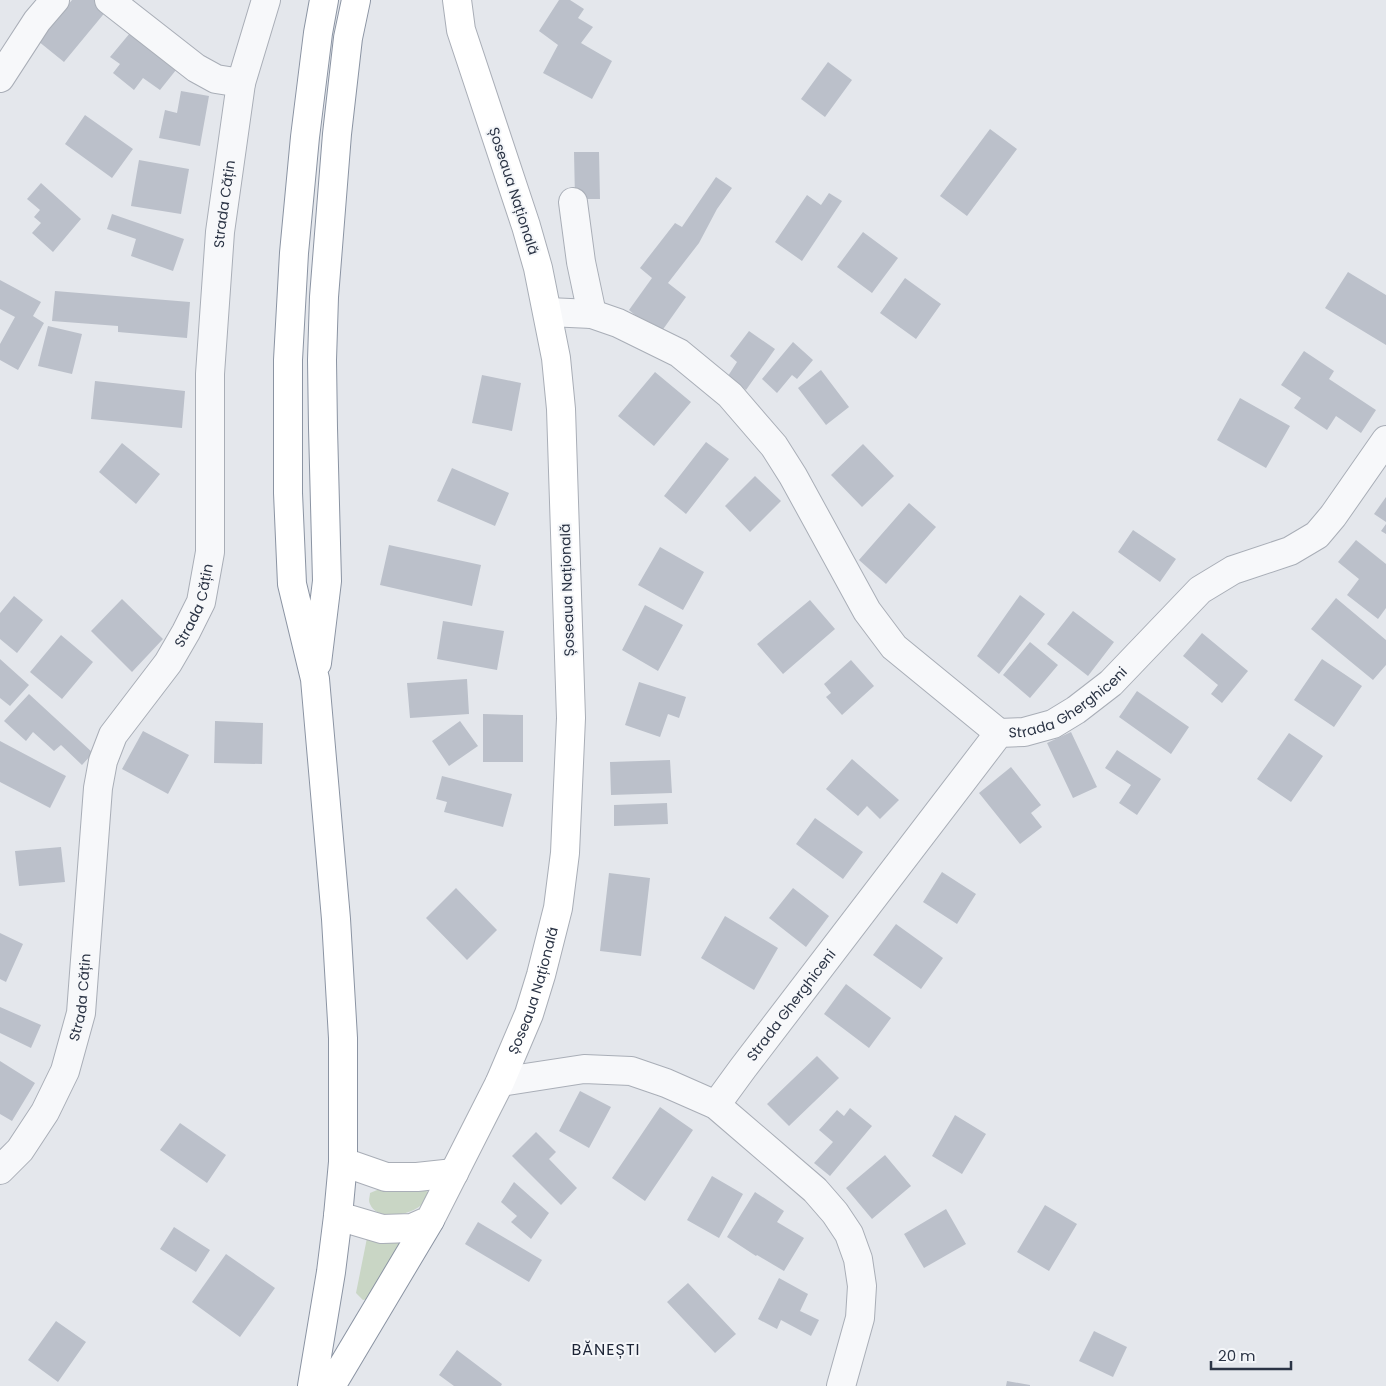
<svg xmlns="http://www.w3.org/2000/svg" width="1386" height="1386" font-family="Poppins,sans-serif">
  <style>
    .green { fill: #c9d6c5 }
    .building { fill: #bbc0ca }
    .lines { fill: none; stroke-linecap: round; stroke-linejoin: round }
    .street-casing { stroke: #a9aeb7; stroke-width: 30 }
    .secondary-casing { stroke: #a9aeb7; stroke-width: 30 }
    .highway-casing { stroke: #8b94a3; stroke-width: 30 }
    .street { stroke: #f7f8fa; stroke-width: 28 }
    .secondary { stroke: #fff; stroke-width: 28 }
    .highway { stroke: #fff; stroke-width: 28 }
    .labels { text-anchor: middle; stroke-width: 4; stroke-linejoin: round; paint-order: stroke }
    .street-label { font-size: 14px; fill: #2b3445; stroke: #f4f6f9 }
    .quarter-label { font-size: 16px; letter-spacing: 1px; fill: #1d2536; stroke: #f4f6f9 }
  </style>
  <rect width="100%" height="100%" fill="#e4e7ec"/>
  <path class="green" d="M382,1188L420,1189L429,1192C427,1196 426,1200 423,1203C414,1215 377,1222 370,1204C368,1201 370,1196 370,1193Z
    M368,1233L405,1241L373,1298L363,1300L356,1293Z"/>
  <path class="building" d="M72,0H95L107,10L64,62L38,41Z
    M559,0H570L584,9L578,18L593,27L581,43L612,61L592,99L543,73L558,45L539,31Z
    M130,33L176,70L160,90L143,78L134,90L113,73L120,64L110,57Z
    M828,62L852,80L825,117L801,99Z
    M181,91L209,96L200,146L159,138L165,110L177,113Z
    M85,115L133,149L112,178L65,144Z
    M990,129L1017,149L967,216L940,196Z
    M574,152H599L600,199H575Z
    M139,160L189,169L181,214L131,206Z
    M716,177L732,188L717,209L699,243L668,283L686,297L659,335L629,310L652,278L640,268L675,223L682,227Z
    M41,183L81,219L53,252L32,233L41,223L34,217L40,210L27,199Z
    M829,193L842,201L802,261L775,242L807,195L821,205Z
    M112,214L184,239L173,271L131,256L136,239L107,229Z
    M863,232L898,258L872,293L837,267Z
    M1348,272L1386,295V345L1325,308Z
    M905,278L941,304L916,339L880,313Z
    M0,280L41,302L33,316L44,323L18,370L0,360V344L15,317L0,309Z
    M55,291L190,302L187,338L118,332V326L52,321Z
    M48,326L82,334L72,374L38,366Z
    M749,331L775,349L746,390L728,376L737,362L730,356Z
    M793,342L813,360L797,379L792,375L777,393L762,379Z
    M1304,351L1334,371L1329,379L1376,410L1361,433L1336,416L1327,430L1294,408L1301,398L1281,385Z
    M821,370L849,407L826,425L798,388Z
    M655,372L691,402L654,446L618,416Z
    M482,375L521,383L512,431L472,423Z
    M95,381L185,391L182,428L91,419Z
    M1240,398L1290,426L1266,468L1217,440Z
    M706,442L729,459L686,514L664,496Z
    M122,443L160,474L136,504L99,472Z
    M863,444L894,476L862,507L831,475Z
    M452,468L509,493L495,526L437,501Z
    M755,476L781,501L750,532L725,506Z
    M1386,497V522L1374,514Z
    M909,503L936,527L886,584L859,560Z
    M1386,524V534L1381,531Z
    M1133,530L1176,559L1160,582L1118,552Z
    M1356,540L1386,564V608L1378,619L1347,595L1359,579L1338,562Z
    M389,545L481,565L472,606L380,585Z
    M660,547L704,572L683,610L638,585Z
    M1020,595L1045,614L999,674L977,656Z
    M14,596L43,620L17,653L0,639V613Z
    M1336,598L1386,640V665L1373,680L1311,629Z
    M122,599L163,639L132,672L91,631Z
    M810,600L835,629L783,674L757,644Z
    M645,605L683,625L658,671L622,650Z
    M1073,611L1114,642L1088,676L1047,644Z
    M443,621L504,631L497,670L437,659Z
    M1202,633L1248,671L1222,703L1211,694L1218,685L1183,656Z
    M61,635L93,662L62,699L30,672Z
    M1030,642L1058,665L1030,698L1003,675Z
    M0,659L29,685L10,706L0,698Z
    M1322,659L1362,686L1334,727L1294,700Z
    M851,660L874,686L842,715L826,697L831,693L824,684Z
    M467,679L469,714L410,718L407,683Z
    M639,682L686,697L679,718L668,714L660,737L625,725Z
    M1137,691L1189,727L1171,754L1119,717Z
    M29,694L93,753L82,765L61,745L54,751L33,732L26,741L4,721Z
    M483,714L523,715V762H483Z
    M215,721L263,723L262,764L214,763Z
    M460,721L478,746L449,766L432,741Z
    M143,731L189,755L168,794L122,769Z
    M1071,732L1097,787L1073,798L1047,743Z
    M1289,733L1323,756L1291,802L1257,779Z
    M0,741L66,776L50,808L0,782Z
    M1117,750L1161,779L1137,815L1119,803L1131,785L1105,768Z
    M852,759L899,800L880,819L867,806L858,816L826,789Z
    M670,760L672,793L611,795L610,762Z
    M1011,767L1041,805L1031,813L1042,827L1020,844L979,793Z
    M442,776L512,794L503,827L444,812L447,802L436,799Z
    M667,803L668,824L614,826V805Z
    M815,818L863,852L843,879L796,844Z
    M61,847L65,882L19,886L15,851Z
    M942,872L976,894L957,924L923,902Z
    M609,873L650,878L641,956L600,951Z
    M456,888L497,930L467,960L426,918Z
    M793,888L829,916L806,947L769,918Z
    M725,916L778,948L754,990L701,958Z
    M896,924L943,958L921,989L873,955Z
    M0,933L23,944L6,982L0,979Z
    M846,984L891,1018L869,1048L824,1014Z
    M0,1007L41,1025L31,1048L0,1033Z
    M817,1056L839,1078L789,1126L767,1104Z
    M0,1061L35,1083L12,1121L0,1114Z
    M580,1091L611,1107L589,1148L559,1131Z
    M660,1107L693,1130L645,1201L612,1178Z
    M850,1108L872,1126L830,1176L814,1163L833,1142L819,1130L837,1110L844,1116Z
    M955,1115L986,1134L962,1174L932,1156Z
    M180,1123L226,1155L207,1183L160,1150Z
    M536,1132L556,1152L549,1159L577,1188L561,1205L512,1156Z
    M885,1155L911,1186L872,1219L846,1188Z
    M712,1176L743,1194L719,1238L687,1220Z
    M514,1182L549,1213L531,1239L511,1222L517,1216L501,1202Z
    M755,1192L784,1211L777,1222L804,1238L784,1271L757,1255L756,1256L727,1237Z
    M1045,1205L1077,1224L1049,1271L1017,1252Z
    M946,1209L966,1244L924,1268L904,1234Z
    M478,1222L542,1260L529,1282L465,1244Z
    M174,1227L210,1250L196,1272L160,1249Z
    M226,1254L275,1288L240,1337L192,1302Z
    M779,1278L808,1294L800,1311L819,1320L811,1336L781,1320L777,1329L758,1319Z
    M688,1283L736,1334L715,1353L667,1302Z
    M56,1321L86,1342L58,1382L28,1360Z
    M1094,1331L1127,1347L1113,1377L1079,1361Z
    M457,1350L502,1384L501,1386H454L439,1375Z
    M1007,1381L1030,1385V1386H1006Z"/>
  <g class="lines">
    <defs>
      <g id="street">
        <path d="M109,0L196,68L216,79L241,83"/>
        <path d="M0,78L37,21L55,0"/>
        <path d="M573,202L581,262L592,314"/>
        <path d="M548,312L592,314L618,323L679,353L730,395L774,446L793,476L867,611L894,647L999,733"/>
        <path d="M500,1082L584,1069L631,1071L666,1083L716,1105L815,1190L835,1213L849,1234L858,1259L862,1286L860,1318L841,1386"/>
        <path id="s1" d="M716,1105L743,1068L999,733L1024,732L1053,724L1076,710L1111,683L1200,590L1233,570L1290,551L1317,535L1333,516L1386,440"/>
        <path id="s2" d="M0,1170L20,1150L45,1112L65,1071L81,1013L98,788L103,761L113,735L168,663L186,632L201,602L210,552V374L220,232L241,83L266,0"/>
      </g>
      <g id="secondary">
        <path d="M343,1162L386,1177H417L454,1173"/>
        <path id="s3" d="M338,1216L382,1229L412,1228L430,1220L500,1082L529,1014L541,975L558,908L565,853L571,718L561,409L556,358L538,268L526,226L461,30L457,0"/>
      </g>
      <path id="highway" d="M317,663L327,581L323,428L322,360L324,297L337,134L348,38L356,0
        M312,1386L331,1272L338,1216L343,1162V1038L336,919L315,679L292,584L288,493V360L294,253L305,137L318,33L324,0
        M331,1386L430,1220"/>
    </defs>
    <use href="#street" class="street-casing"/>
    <use href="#secondary" class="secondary-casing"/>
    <use href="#highway" class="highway-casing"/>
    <use href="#street" class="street"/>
    <use href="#secondary" class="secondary"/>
    <use href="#highway" class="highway"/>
  </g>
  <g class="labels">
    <g class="street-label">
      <text transform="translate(514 191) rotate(72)" y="5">Șoseaua Națională</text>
      <text dy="5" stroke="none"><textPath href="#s2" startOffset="1020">Strada Cățin</textPath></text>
      <text transform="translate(567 590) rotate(-92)" y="5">Șoseaua Națională</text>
      <text dy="5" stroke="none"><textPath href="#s2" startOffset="615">Strada Cățin</textPath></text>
      <text dy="5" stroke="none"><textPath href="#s1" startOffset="545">Strada Gherghiceni</textPath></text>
      <text dy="5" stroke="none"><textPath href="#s3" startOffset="348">Șoseaua Națională</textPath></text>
      <text dy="5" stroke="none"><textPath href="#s2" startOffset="195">Strada Cățin</textPath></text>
      <text dy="5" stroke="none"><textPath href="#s1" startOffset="125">Strada Gherghiceni</textPath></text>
    </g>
    <g class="quarter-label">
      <text x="606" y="1355">BĂNEȘTI</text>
    </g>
  </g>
  <path d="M1211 1361v8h80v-8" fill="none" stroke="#2b3445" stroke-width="2.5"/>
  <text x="1218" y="1361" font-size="15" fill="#2b3445" stroke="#f4f6f9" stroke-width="4" paint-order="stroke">20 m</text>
</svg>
